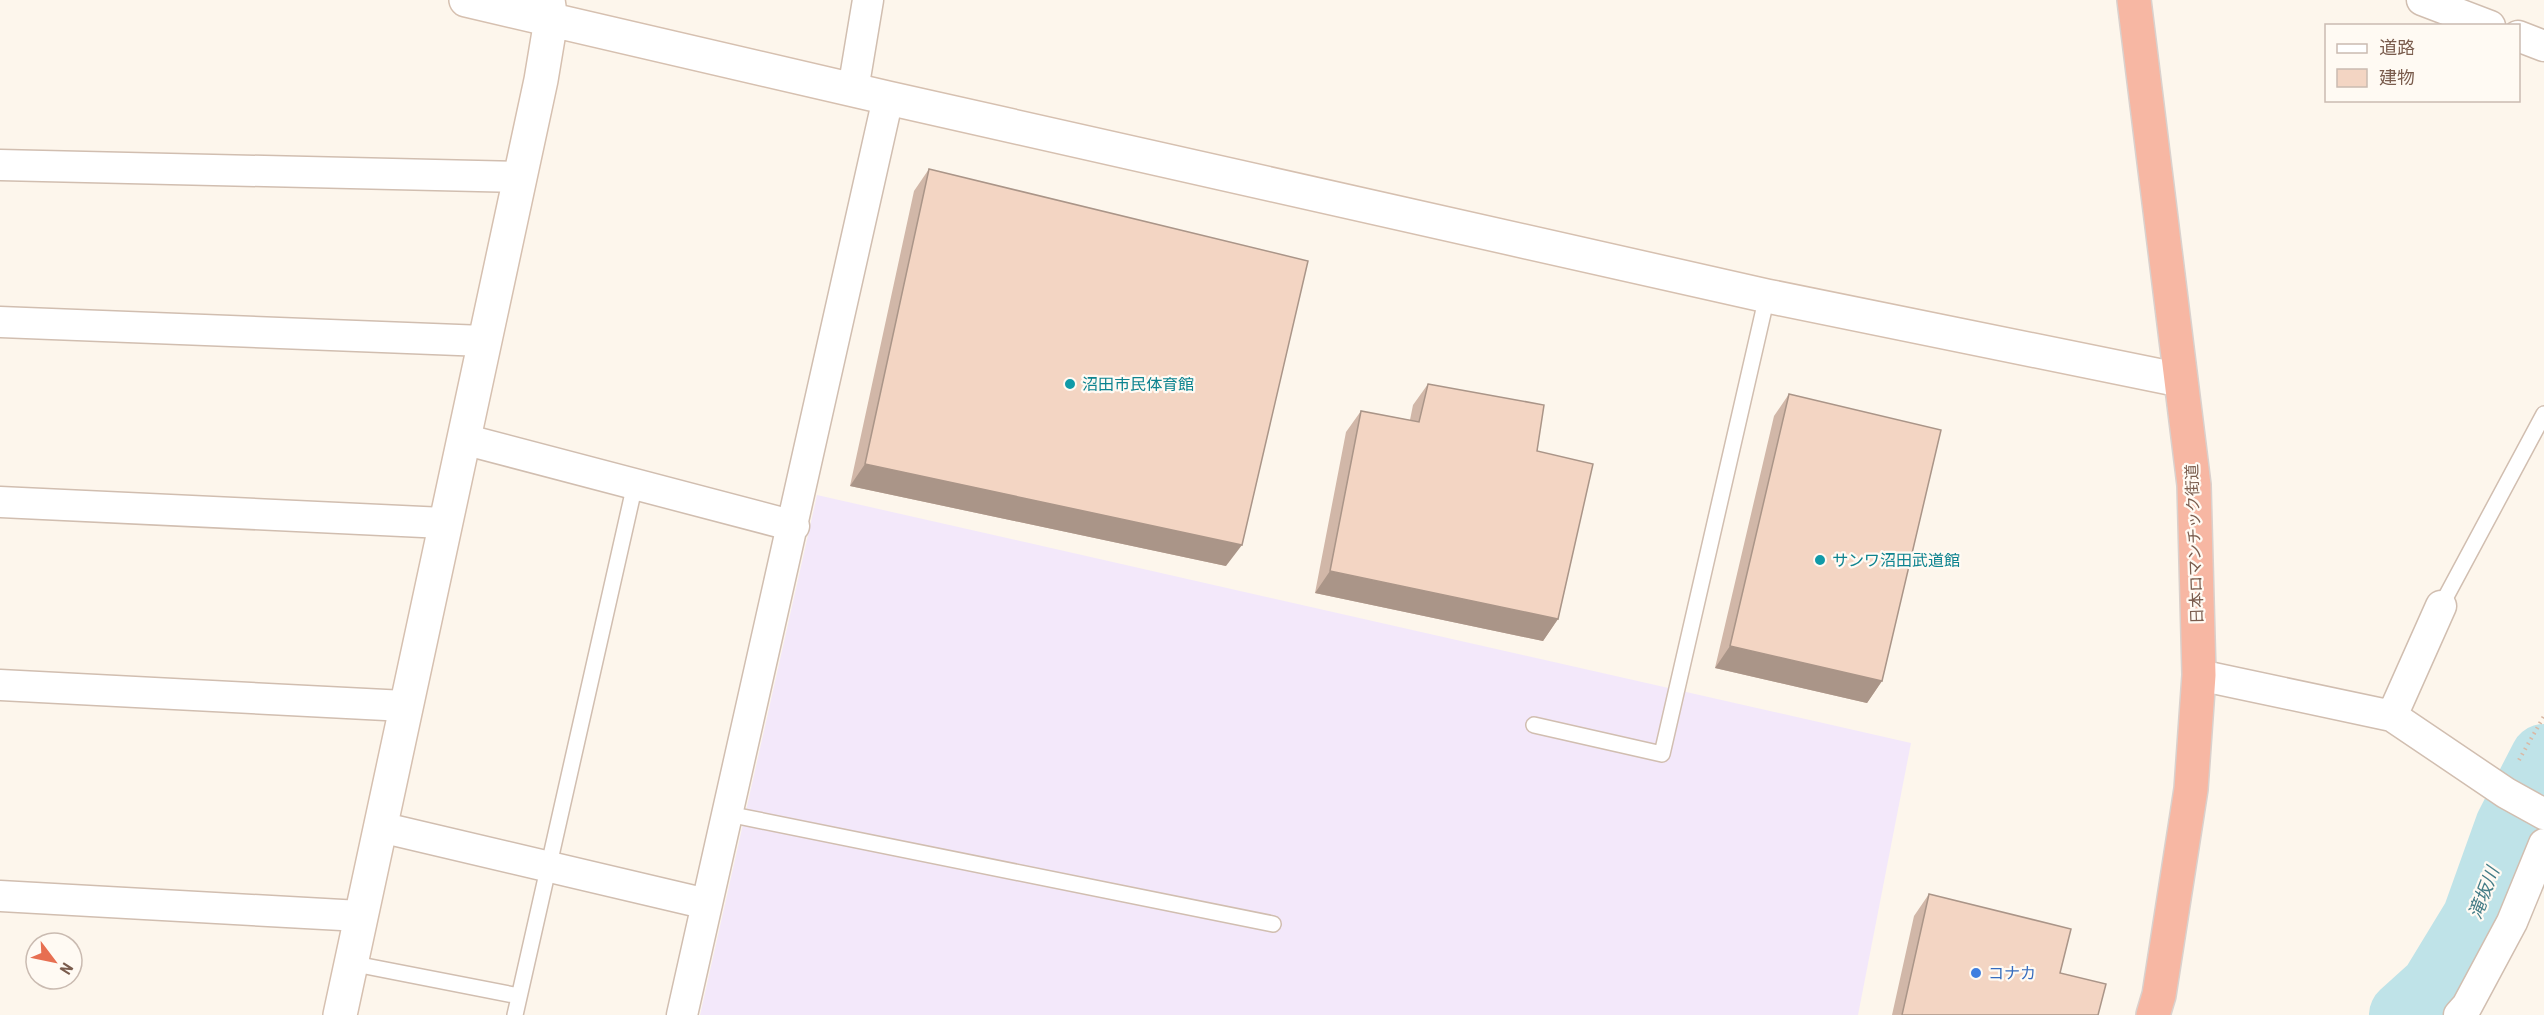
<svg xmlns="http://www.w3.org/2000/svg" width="2544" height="1015" font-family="'Roboto Condensed','Noto Sans JP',sans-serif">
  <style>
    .education { fill: #f3e8fa }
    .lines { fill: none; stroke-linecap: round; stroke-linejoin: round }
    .river { stroke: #bfe3e8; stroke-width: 68 }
    .lane-casing { stroke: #d1beb0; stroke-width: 18 }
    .street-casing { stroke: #d1beb0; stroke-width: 33 }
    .secondary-casing { stroke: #d6c0b0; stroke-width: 36 }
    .highway-casing { stroke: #dad1cd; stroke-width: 36 }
    .path { stroke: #d9b8a5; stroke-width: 4; stroke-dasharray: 1.5 4.5; stroke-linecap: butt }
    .lane { stroke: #fff; stroke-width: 15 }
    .street { stroke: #fff; stroke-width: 30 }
    .secondary { stroke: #fff; stroke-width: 33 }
    .highway { stroke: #f7b7a3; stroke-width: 33 }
    .wall { fill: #d1b7a8 }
    .shaded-wall { fill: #aa9588 }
    .building { fill: #f3d5c3; stroke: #aa9588; stroke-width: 1.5 }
    .culture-dot { fill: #0f9aa8; stroke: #fffaf3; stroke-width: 2 }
    .shop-dot { fill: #3f7fe0; stroke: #fffaf3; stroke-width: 2 }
    .labels { text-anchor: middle; stroke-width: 4.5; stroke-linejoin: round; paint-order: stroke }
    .culture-label { font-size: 16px; fill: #0d838f; stroke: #fffaf3; text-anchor: start }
    .street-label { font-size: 16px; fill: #7a5c4d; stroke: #fffaf3 }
    .shop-label { font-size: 16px; fill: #366cbe; stroke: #fffaf3; text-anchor: start }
    .water-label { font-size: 18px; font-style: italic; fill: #437c86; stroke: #fffaf3 }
  </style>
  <rect width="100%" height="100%" fill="#fdf6ec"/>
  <path class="education" d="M817,495L1911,743L1858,1015H700Z"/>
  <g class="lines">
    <path class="river" d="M2403,1015L2434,987L2476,918L2509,826L2544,758"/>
    <defs>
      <path id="lane" d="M2441,606L2544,414
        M1534,725L1662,754L1767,296
        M728,814L1273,924
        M350,963L519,996
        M515,1015L635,484"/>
      <path id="street" d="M2422,0L2490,26
        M2518,36L2544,46
        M853,90L868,0
        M0,165L520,177
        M0,322L484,341
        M463,439L794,526
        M0,502L444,523
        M2199,675L2392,716L2506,793L2544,814
        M0,685L405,706
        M2392,716L2441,606
        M380,827L707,904
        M0,896L360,916
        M682,1015L888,98
        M2459,1015L2467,1006L2512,922L2544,844"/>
      <path id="secondary" d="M466,0L888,98L1767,296L2180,380
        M340,1015L541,80L551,20L548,0"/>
      <path id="highway" d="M2134,0L2194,485L2199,675L2191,789L2159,995L2153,1015"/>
    </defs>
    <use href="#lane" class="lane-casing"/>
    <use href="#street" class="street-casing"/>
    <use href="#secondary" class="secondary-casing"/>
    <use href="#highway" class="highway-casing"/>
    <path class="path" d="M2519,760L2544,716"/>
    <use href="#lane" class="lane"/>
    <use href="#street" class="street"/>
    <use href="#secondary" class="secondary"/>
    <use href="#highway" class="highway"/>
  </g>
  <path class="wall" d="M929,169L1226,566L850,486L914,191Z
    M1428,384L1537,451L1558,619L1543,641L1315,593L1346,432L1361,411L1410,420L1413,405Z
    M1789,394L1882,681L1867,703L1715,668L1774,416Z
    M1929,894L2060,973L2098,1015H1892L1914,916Z"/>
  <path class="shaded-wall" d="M865,464L1242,545L1226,566L850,486Z
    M1330,571L1558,619L1543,641L1315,593Z
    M1730,646L1882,681L1867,703L1715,668Z"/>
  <path class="building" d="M929,169L1308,261L1242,545L865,464Z
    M1428,384L1544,405L1537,451L1593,464L1558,619L1330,571L1361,411L1419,422Z
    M1789,394L1941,430L1882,681L1730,646Z
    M1929,894L2071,929L2060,973L2106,984L2098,1015H1902Z"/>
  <g class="culture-dot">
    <circle cx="1070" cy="384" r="6"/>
    <circle cx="1820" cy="560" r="6"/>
  </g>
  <circle class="shop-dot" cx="1976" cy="973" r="6"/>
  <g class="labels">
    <g class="culture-label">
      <text x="1082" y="390">沼田市民体育館</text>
      <text x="1832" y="566">サンワ沼田武道館</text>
    </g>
    <g class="street-label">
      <text transform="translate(2194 544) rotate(-92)" y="6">日本ロマンチック街道</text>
    </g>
    <g class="shop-label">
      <text x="1988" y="979">コナカ</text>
    </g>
    <g class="water-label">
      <text transform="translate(2484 893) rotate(-69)" y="6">滝坂川</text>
    </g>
  </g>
  <rect x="2325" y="24" width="195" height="78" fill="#fffaf3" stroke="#cabbb1" stroke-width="1.5"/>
  <rect x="2337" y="44" width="30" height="9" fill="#ffffff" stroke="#cabbb1" stroke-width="1.5"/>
  <text x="2379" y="54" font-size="18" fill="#7a5c4d">道路</text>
  <rect x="2337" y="69" width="30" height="18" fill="#f3d5c3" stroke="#cabbb1" stroke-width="1.5"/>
  <text x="2379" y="84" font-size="18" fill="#7a5c4d">建物</text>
  <g transform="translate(54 961) rotate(122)"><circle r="28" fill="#fffaf3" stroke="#cabbb1" stroke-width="1.5"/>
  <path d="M0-4.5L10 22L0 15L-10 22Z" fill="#e76f51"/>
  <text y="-9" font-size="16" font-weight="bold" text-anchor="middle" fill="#7a5c4d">N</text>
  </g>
</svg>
